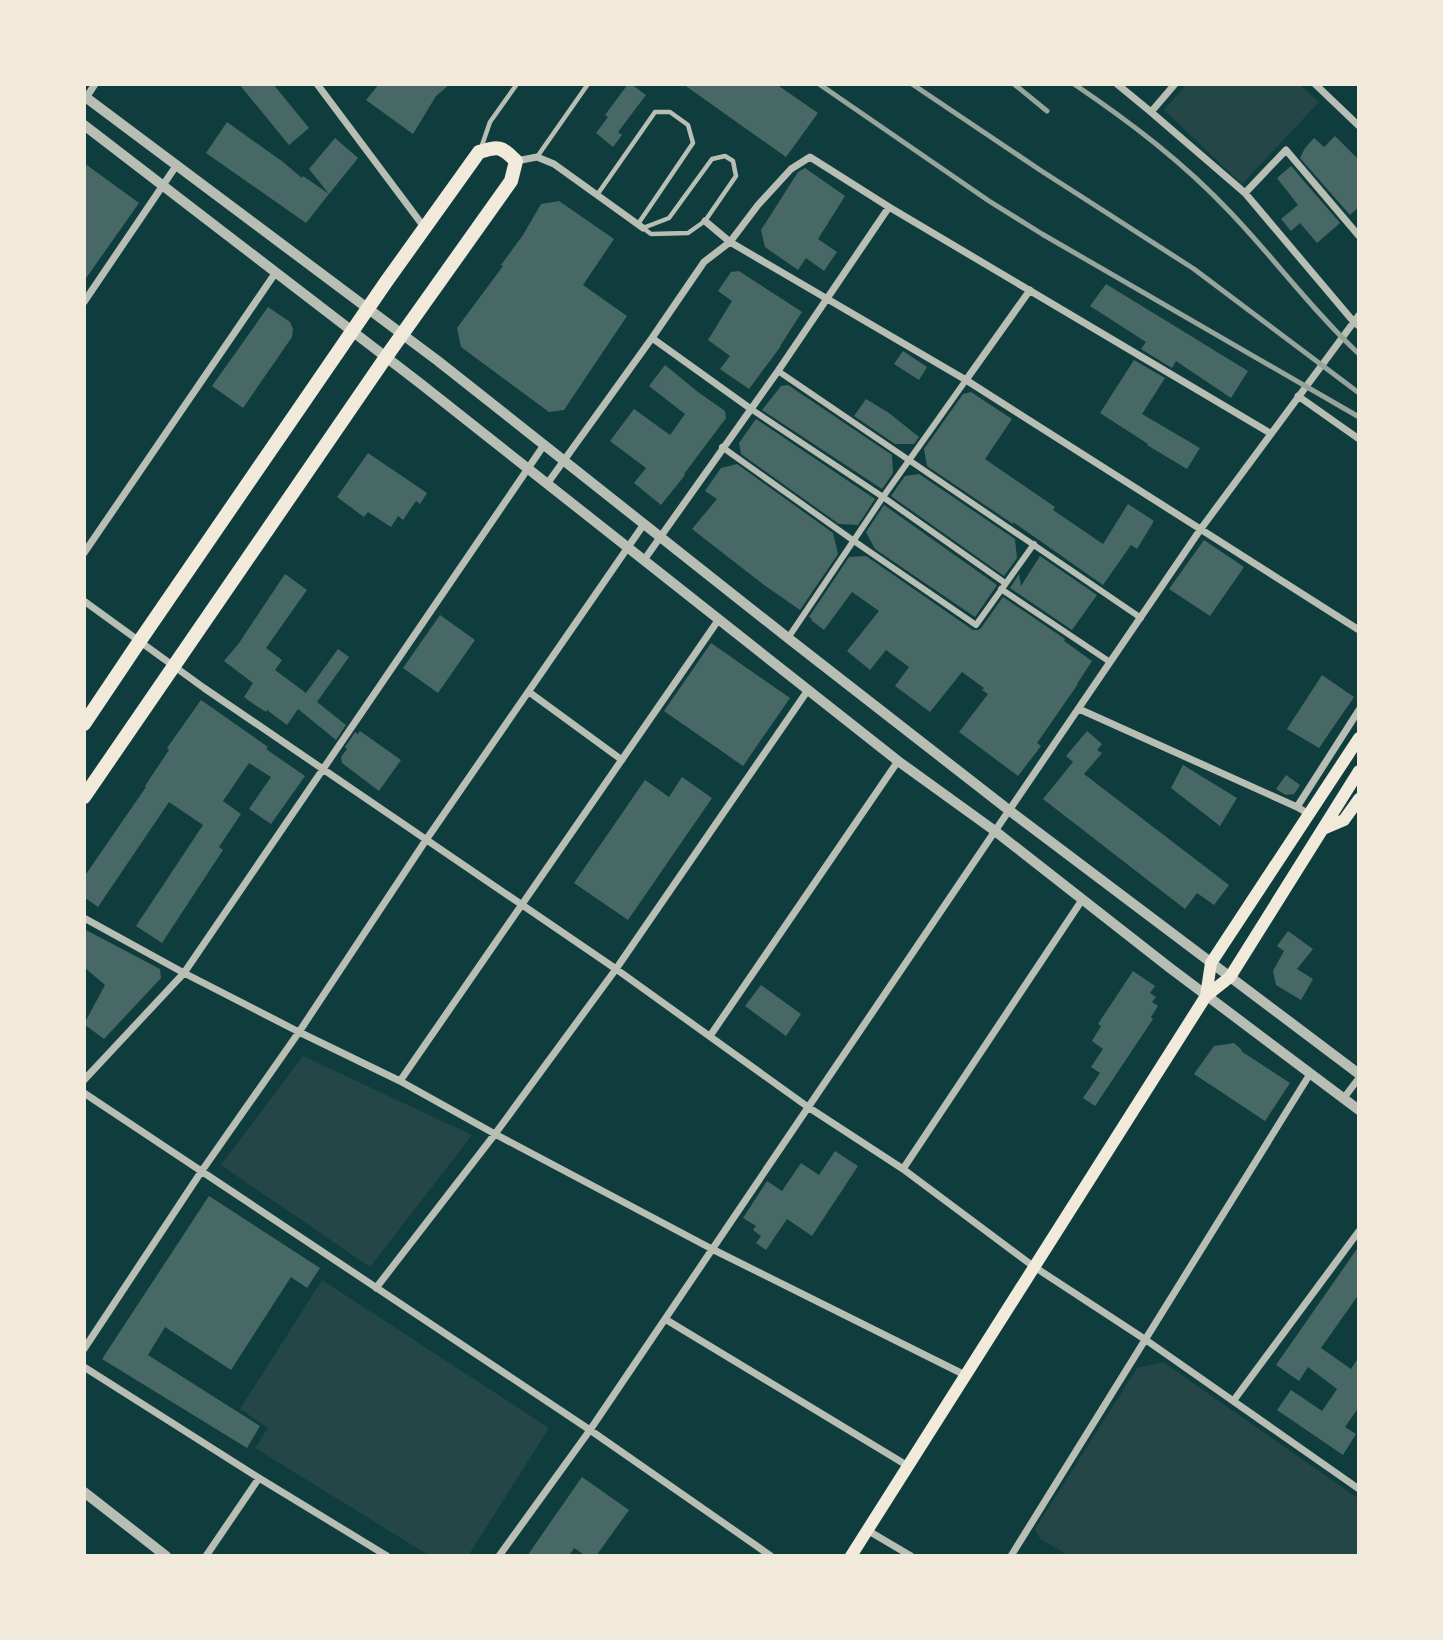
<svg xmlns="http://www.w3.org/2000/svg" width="1443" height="1640" font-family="Figtree,sans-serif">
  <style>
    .green { fill: #244646 }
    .building { fill: #486865 }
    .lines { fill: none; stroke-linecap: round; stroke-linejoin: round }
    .service { stroke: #b8beb3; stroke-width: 4.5 }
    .pedestrian { stroke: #b8beb3; stroke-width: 6 }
    .minor { stroke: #b8beb3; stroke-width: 7 }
    .tertiary { stroke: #b8beb3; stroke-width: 10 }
    .secondary { stroke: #f1e9da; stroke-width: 12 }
    .primary { stroke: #f1e9da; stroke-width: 14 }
    .rail { stroke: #97a49c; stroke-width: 5 }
  </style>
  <rect width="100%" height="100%" fill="#0f3d3e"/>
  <path class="green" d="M1187,84H1299L1319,102L1242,184L1164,110Z
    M303,1056L472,1135L370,1267L221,1165Z
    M322,1280L549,1428L468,1556H430L255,1448L268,1428L240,1409Z
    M1163,1362L1359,1499V1556H1070L1040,1539L1035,1529L1137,1368Z"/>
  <path class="building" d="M239,84H273L309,128L289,145Z
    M379,84H450L436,96L413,134L366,100Z
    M628,84H631L646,95L618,132L622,135L613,147L596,133L608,117L605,115Z
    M683,84H776L818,113L786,157Z
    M227,122L283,162L302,178L303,176L329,194L306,223L206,153Z
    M1335,136L1359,160V207L1350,215L1300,158L1305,148L1314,138L1324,147Z
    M335,138L358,158L329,194L309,169Z
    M84,163L139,203L84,281Z
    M1291,166L1340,223L1317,243L1300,223L1291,231L1281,219L1298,205L1277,178Z
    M805,168L845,196L818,239L837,252L824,271L806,258L798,270L765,247L761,230L798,172Z
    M559,201L614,239L583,285L627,316L564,410L549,412L461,347L457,328L503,266L501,265L523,235L541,204Z
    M739,271L802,312L780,346H781L749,389L720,369L730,356L708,340L732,301L718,291L731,272Z
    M1106,284L1248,371L1231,398L1176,361L1172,368L1141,349L1146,342L1090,306Z
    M268,307L290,322L293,329L292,337L243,408L212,386Z
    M903,351L927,367L919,380L894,364Z
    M1134,360L1165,378L1142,414L1200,448L1187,469L1147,445L1148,444L1100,413Z
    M665,365L698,392L725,411L726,418L684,474L685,475L661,505L634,483L646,468L610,441L634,409L670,435L685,414L649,386Z
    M788,385L892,455L893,473L882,489L762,410L781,386Z
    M971,392L1012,419L985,459L1055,507L1053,510L1103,544L1128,504L1154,521L1137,549L1131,545L1103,585L1013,522V524L927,466L924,449L963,394Z
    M866,399L889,413L919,437L914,444H895L854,416Z
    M756,419L875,499L858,525L839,524L741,454L739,443Z
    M368,453L427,493L420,504L416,501L403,520L398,516L391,527L368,512L364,517L337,497Z
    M737,464L833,533L838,554L800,610L764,585L692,529L717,499L705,491L721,468Z
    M919,474L1015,539L1017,558L1004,576L891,496L905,476Z
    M884,505L997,585L975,617L875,549L866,532Z
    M1204,540L1244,567L1210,616L1169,589Z
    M866,556L973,630H978L981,628L1003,597L1065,639L1064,641L1092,661L1077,684H1078L1037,743L1041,746L1018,776L959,732L988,694L982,690L984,688L962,672L930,712L895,686L909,667L886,650L870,670L847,651L879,611L852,592L824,630L811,620L812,619L809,617L849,557Z
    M1040,556L1097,595L1072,630L1010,588L1019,574L1021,586Z
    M285,574L307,590L266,648L282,660L275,670L306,693L338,649L349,657L317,702L346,725L336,740L298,709L287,725L267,710L266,712L255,705L244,697L253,683L224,661L239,643Z
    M440,615L475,640L438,693L403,668Z
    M711,643L790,698L743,766L664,711Z
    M1322,675L1354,697L1319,748L1287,729Z
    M201,700L268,747L266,749L305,776L271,824L249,809L271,777L249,763L223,801L241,814L219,847L223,850L162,943L136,926L203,825L169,802L98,907L84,897V877L146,787L145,786L169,750L167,748Z
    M360,731L401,760L379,791L342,763L341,757L347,749L345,747L355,732L358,734Z
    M1087,731L1102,744L1097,750L1102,753L1084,774L1229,885L1214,905L1197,893L1185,909L1043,799L1073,762L1066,756Z
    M1183,765L1237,798L1220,826L1171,788Z
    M1286,775L1300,785L1294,794L1286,795L1276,789Z
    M682,777L712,798L628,920L574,883L645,780L669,797Z
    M84,929L160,969L161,978L104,1039L84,1024L105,985L84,967Z
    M1288,931L1313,949L1297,969L1313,979L1301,1000L1276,985L1273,971L1284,951L1277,946Z
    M1133,971L1155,986L1150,993L1156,997L1152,1002L1158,1006L1151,1017L1153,1019L1095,1106L1083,1098L1100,1073L1091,1067L1103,1049L1092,1041L1101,1026L1098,1024Z
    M761,985L801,1014L786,1036L745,1006Z
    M1234,1043L1242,1050L1241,1051L1290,1083L1265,1121L1194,1074L1214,1046Z
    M835,1151L858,1166L812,1236L787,1219L766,1250L756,1243L761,1236L753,1230L756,1226L743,1218L767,1181L782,1191L801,1163L819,1175Z
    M209,1196L320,1268L307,1288L291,1277L231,1370L165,1327L148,1355L260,1426L247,1448L102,1359Z
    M1359,1246V1294L1321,1348L1351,1369L1359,1357V1407L1345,1427L1356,1434L1343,1455L1277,1410L1291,1390L1322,1411L1337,1389L1308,1367L1299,1381L1276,1365Z
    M582,1477L629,1510L596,1556H586L574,1548L569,1556H527Z"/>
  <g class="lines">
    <path class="service" d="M481,148L490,122L517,84
      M725,156L733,161L736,176L705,221L688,233L651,234L643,228L669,218L712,159Z
      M537,157L588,84
      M597,195L655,112H670L688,125L693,143L638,224"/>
    <path class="pedestrian" d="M778,371L1141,618
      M751,409L883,497L1005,583
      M722,447L854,541L976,625L1034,544
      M1001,589L1110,662
      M788,638L883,497L966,380"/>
    <path class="minor" d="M317,84L424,227
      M1117,84L1151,112L1245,193L1353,321L1359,326
      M1315,84L1359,126
      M84,101L95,84
      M1151,112L1175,84
      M516,161L537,157L554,164L643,228
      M1245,193L1286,150L1359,236
      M705,221L730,242L966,380L1359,630
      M84,302L176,166
      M652,338L751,409
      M966,380L1030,290
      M1298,396L1359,439
      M547,484L652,338L704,262L730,242L758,205L791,169L810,157L889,207L1270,433
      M84,553L276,272
      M644,560L778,371L889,207
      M84,601L204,688L616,969L808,1107L903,1169L1033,1266L1146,1340L1359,1489
      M529,692L622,760
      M1079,709L1297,807
      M1309,814L1297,807L1359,710
      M84,918L184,973L299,1032L400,1081L495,1134L712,1249L965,1375
      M710,1036L898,761
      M84,1080L184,973L544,445
      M400,1081L719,619
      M84,1093L590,1430L771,1556
      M1343,1099L1359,1078
      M903,1169L1082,900
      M376,1288L495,1134L616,969L808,690
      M665,1319L908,1466
      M84,1349L201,1172L299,1032L426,840L644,524
      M84,1367L259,1478L387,1556
      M1234,1400L1359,1231
      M867,1530L911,1556
      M206,1556L259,1478
      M499,1556L590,1430L995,831L1200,530L1359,315
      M1011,1556L1310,1074"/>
    <path class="tertiary" d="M84,96L438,361L788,638L1010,811L1359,1074
      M84,125L421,384L898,761L995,831L1170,968L1359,1110
      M84,1492L166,1556"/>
    <path class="secondary" d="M1323,829L1344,820L1359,799
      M1206,996L1211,963L1359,738
      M851,1556L1206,996L1230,977L1359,771"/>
    <path class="primary" d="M84,724L139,642L386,282L479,152C499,146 501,146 516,161L511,181L386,357L84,797"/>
    <path class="rail" d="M819,84L989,201L1042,234L1359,417
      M912,84L1040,170L1194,269L1359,393
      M1014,84L1047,111
      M1074,84C1130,122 1183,162 1230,212C1274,258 1312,310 1359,354"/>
  </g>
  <rect width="1443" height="1640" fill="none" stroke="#f1e9da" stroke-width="172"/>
</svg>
